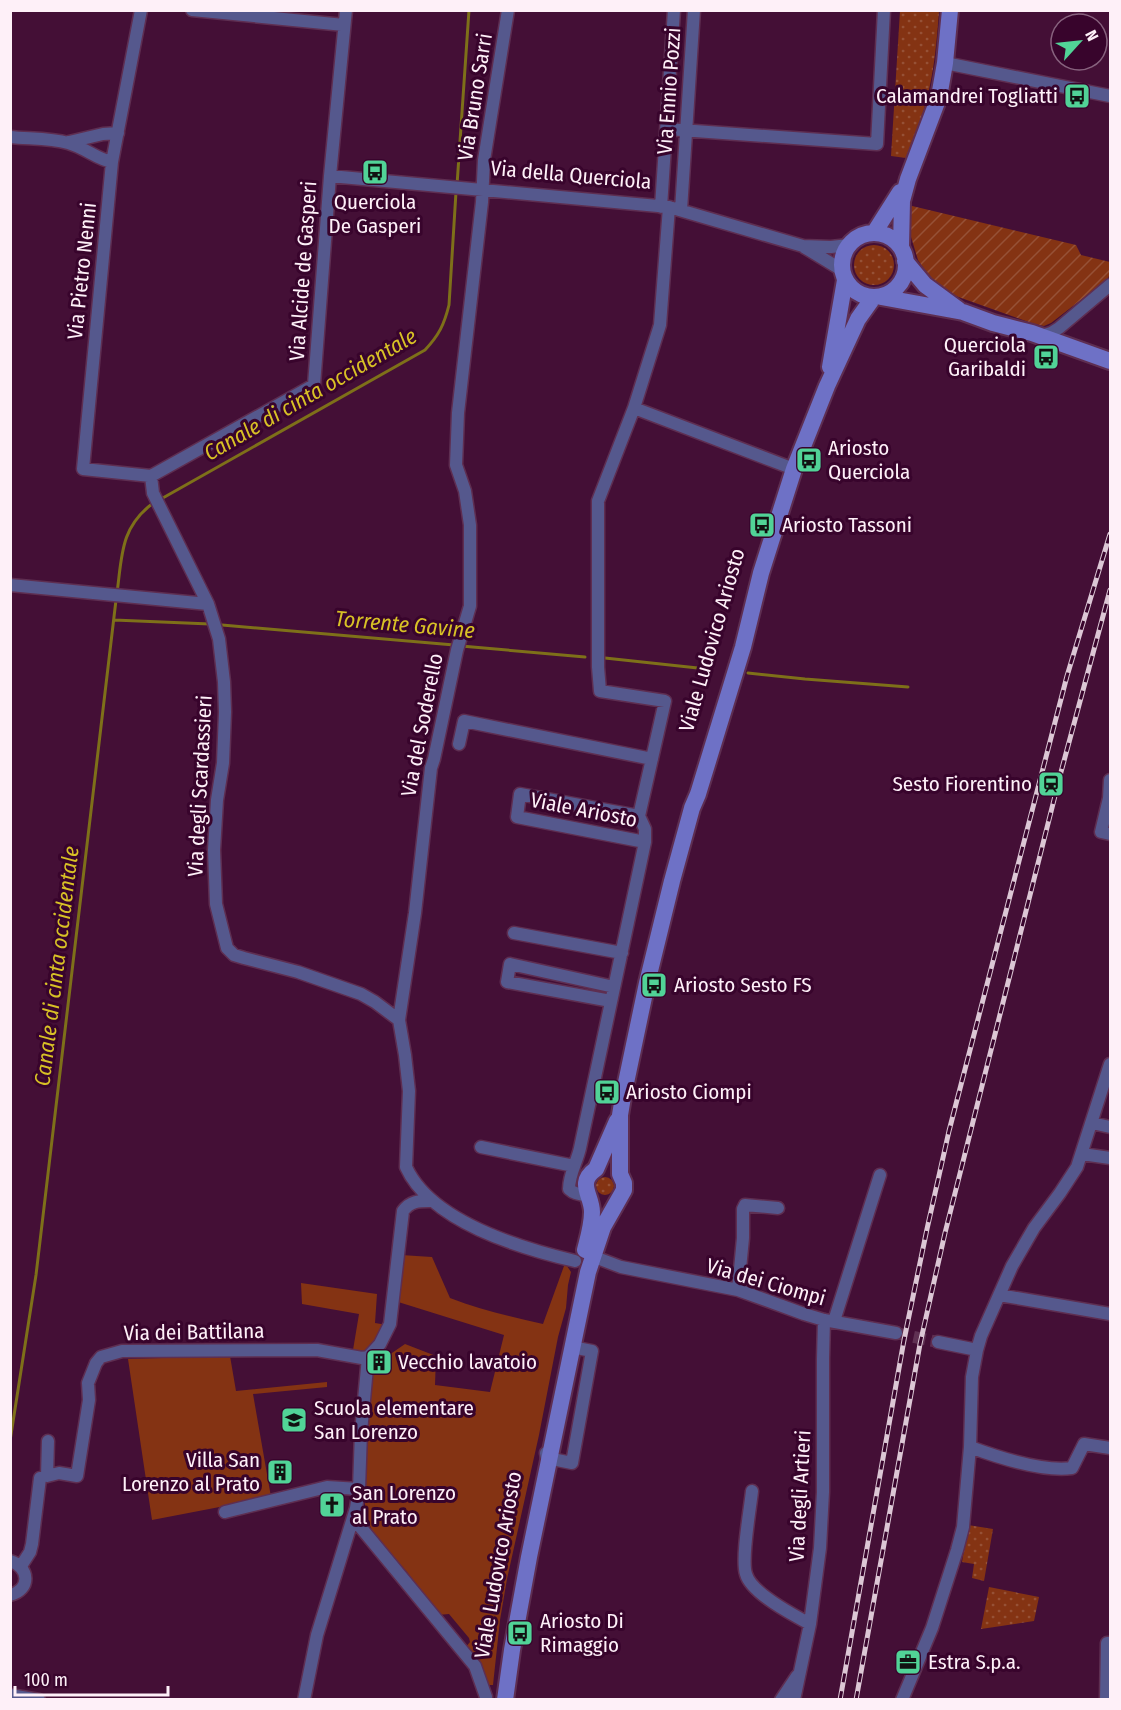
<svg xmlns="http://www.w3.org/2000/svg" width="1121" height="1710" font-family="'Fira Sans Condensed',sans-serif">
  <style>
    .grass { fill: url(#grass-dots) }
    .park { fill: #843313 }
    .garden { fill: url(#garden-furrows) }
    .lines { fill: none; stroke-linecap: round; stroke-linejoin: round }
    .stream { stroke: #7e7019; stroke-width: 3 }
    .street-tunnel { stroke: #603153; stroke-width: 12; stroke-dasharray: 12 6; stroke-linecap: butt }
    .street-casing { stroke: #5e2e51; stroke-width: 15 }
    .secondary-casing { stroke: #5e2e51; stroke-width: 20 }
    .street { stroke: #55588d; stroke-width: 12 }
    .secondary { stroke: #6e71c6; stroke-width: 16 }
    .rail-casing { stroke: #dcc7d5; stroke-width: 5 }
    .rail { stroke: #38042c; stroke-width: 3; stroke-dasharray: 9; stroke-linecap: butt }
    .labels { text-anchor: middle; stroke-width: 6; stroke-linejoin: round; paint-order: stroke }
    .street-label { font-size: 21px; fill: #fef0f8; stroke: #38042c }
    .poi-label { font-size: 21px; fill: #fef0f8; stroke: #38042c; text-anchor: start }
    .water-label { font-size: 22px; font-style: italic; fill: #d8c126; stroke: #38042c }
  </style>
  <defs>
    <pattern id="grass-dots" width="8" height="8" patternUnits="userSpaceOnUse" patternTransform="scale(1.5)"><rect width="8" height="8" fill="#843313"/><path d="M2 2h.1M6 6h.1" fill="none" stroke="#965136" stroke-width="1.8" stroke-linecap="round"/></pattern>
    <pattern id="garden-furrows" width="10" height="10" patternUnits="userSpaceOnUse" patternTransform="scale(1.5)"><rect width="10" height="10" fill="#843313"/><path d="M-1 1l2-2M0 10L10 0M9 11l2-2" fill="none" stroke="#965136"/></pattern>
  </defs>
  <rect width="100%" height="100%" fill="#440f36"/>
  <path class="grass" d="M900,11H939C936,52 933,83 920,123C916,134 912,147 906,158L891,156Z
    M854 265a20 20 0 1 1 40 0a20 20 0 1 1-40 0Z
    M596 1186a9 9 0 1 1 18 0a9 9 0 1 1-18 0Z
    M968,1525L993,1529L984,1581L972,1578L974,1564L962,1562Z
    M989,1587L1039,1597L1034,1621L981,1629Z"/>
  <path class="park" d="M401,1255L432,1257L450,1298C481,1310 512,1317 543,1324L564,1266H567L571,1272L568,1285L566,1308L558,1337L539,1435L507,1579L500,1620L493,1685H486L465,1648L470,1642L469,1638L449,1614L438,1615L407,1572L374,1535L365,1514V1468L370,1368L405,1344L436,1356L435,1385L490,1392L504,1335L395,1301Z
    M301,1283L377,1294L375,1323L387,1325L367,1353L353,1350L359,1314L302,1304Z
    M230,1356L236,1391L327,1382V1387L253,1394L271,1497L152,1520L128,1359Z"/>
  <path class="garden" d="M908,205L1076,245L1081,255L1110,262V272L1108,279L1051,323L1044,326L1034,324L950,294L932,281L918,260L908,227Z"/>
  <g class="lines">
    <path class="stream" d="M457,185L469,10
      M161,499L425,350C439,335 444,325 449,305L456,192
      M117,593C122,557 120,528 152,504
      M114,620L210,624
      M222,625L454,645
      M461,646L585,657
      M605,658L707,669
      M748,673L805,679L908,687
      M10,1441L36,1275L116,600"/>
    <path class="street-tunnel" d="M896,1333L938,1342"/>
    <defs>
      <path id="street" d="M141,10L112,162L83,469L151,476
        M192,10L344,25
        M945,63L1110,96
        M667,129L877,144L884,10
        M10,137C29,139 50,138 68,143C86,148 96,159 112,162
        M69,142L103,134L118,133
        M330,176L669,207L803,246L831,247L849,245
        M661,207L674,10
        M681,210L694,10
        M804,247L842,270
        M1041,336L1051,333L1059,328L1110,285
        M634,408L660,325L669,207
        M151,476L153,493L208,604L219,639L224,682L225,712L223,763L217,800L214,850L216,904L227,948L234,955L244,958L298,972L361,994L375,1002L399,1020L405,1055L409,1091L406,1167C431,1222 520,1248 575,1261
        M151,476L314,385L330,176L346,10
        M10,585L208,604
        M459,744L464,721L652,759
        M1109,798L1110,780
        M1110,798H1109L1101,832L1110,834
        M639,816L520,794L517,817L645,842
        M514,933L622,953
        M611,1001L507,982L510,964L614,987
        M399,1020L415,913L431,768L434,759L457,650L470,606V525L465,491L456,465L458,413L482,202L484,160L508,10
        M1092,1123L1110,1127
        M481,1147L574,1166
        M1082,1154L1110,1158
        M588,1195C580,1195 574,1194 569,1189C569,1174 577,1162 580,1148L645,842V829L639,816L665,701L600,691L598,667V501L634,408L794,469
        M592,1256L621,1267L738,1290L804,1314L824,1320L896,1333
        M738,1290L743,1238V1209L745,1205L778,1208
        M999,1295L1110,1314
        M834,1321L880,1175
        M938,1342L977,1350
        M48,1441L47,1476L59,1473L77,1476L89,1400L88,1383L96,1363L101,1357L122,1351L317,1350L362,1358L368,1357
        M970,1447C997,1457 1043,1472 1072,1468L1084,1444L1110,1448
        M546,1453L547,1458L572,1463L592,1351L572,1347
        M752,1491C750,1510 741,1559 746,1574C751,1593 793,1615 810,1624
        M225,1512L327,1487L359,1489
        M353,1518L475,1666L486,1697
        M10,1561C30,1567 31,1590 10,1595
        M21,1566L30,1552L32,1544L40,1478
        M10,1695L39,1700
        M304,1700L317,1635L356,1508L359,1489L361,1432L368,1357L380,1344L390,1324L403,1211C411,1200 420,1201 433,1201
        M781,1700L797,1676
        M794,1700L810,1624L820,1548L823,1492V1359L824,1320
        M902,1700L932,1628L957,1550L963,1527L970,1447L972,1377L977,1350L981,1336L1012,1266L1034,1228L1060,1193L1077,1167L1110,1064
        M1106,1700L1107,1643H1110"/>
      <path id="secondary" d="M842 265a32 32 0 1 1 64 0a32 32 0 1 1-64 0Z
        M874,233L900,192
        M901,248L902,201L908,179L939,97L945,63L950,10
        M905,261L925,285L959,310
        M881,297L963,312L993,323L1032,333L1110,361
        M830,367L845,280
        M585,1250C588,1238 592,1225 592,1212C592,1195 576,1183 596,1169L617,1121
        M505,1700L512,1650L529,1557L588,1272L603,1227L624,1190V1183L620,1174V1115L623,1097L647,983L672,881L692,808L698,794L743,647L761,573L794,469L827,386L858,319L873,298"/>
    </defs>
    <use href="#street" class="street-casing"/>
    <use href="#secondary" class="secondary-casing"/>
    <use href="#street" class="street"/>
    <use href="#secondary" class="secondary"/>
    <defs>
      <path id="rail" d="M840,1700L904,1340L927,1229L949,1131L1067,676L1110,534
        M856,1700L920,1344L945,1233L1061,772L1110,590"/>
    </defs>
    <use href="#rail" class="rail-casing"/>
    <use href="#rail" class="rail"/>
  </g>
  <defs>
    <symbol id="bus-square" viewBox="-11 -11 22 22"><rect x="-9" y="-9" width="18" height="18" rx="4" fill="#51d397" stroke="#38042c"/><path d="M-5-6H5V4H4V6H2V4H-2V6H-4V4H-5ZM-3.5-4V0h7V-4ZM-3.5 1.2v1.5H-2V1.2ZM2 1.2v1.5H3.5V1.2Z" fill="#111"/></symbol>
    <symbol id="station-square" viewBox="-11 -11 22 22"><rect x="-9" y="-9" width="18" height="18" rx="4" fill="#51d397" stroke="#38042c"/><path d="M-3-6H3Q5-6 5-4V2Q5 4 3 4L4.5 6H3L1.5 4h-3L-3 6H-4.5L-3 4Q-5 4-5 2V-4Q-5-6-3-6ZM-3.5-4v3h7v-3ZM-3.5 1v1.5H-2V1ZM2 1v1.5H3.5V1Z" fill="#111"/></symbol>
    <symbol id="building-square" viewBox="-11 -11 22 22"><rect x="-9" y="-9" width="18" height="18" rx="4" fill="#51d397" stroke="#38042c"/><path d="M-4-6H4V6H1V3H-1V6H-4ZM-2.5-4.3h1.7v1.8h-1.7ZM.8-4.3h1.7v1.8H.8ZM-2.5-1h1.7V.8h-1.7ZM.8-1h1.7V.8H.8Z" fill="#111"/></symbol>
    <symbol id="school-square" viewBox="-11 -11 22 22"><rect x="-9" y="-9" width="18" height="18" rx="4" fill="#51d397" stroke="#38042c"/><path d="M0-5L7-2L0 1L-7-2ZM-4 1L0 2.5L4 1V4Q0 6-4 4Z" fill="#111"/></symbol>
    <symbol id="church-square" viewBox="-11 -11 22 22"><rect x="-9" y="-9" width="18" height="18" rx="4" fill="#51d397" stroke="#38042c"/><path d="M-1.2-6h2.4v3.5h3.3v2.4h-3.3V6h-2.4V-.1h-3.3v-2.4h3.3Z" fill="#111"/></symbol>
    <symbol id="office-square" viewBox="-11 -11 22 22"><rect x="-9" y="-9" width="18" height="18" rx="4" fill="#51d397" stroke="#38042c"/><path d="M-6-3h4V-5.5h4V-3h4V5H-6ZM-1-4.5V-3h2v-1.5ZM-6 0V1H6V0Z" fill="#111"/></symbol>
  </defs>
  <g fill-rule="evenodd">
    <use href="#bus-square" x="1062" y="81" width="30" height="30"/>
    <use href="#bus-square" x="360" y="157" width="30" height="30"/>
    <use href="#bus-square" x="1031" y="342" width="30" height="30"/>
    <use href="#bus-square" x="794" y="445" width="30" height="30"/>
    <use href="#bus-square" x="747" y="510" width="30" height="30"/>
    <use href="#station-square" x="1036" y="769" width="30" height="30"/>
    <use href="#bus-square" x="639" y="970" width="30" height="30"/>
    <use href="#bus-square" x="592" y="1077" width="30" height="30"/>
    <use href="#building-square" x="364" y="1347" width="30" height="30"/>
    <use href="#school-square" x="279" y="1405" width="30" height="30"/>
    <use href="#building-square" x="265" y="1457" width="30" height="30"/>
    <use href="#church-square" x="317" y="1490" width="30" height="30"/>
    <use href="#bus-square" x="505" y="1618" width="30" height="30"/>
    <use href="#office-square" x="893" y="1647" width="30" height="30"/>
  </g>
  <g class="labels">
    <g class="street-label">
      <text transform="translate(669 91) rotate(-86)" y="7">Via Ennio Pozzi</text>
      <text transform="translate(475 97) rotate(-81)" y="7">Via Bruno Sarri</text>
      <text transform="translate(571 175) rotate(5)" y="7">Via della Querciola</text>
      <text transform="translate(82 271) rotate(-84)" y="7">Via Pietro Nenni</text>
      <text transform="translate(303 271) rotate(-86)" y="7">Via Alcide de Gasperi</text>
      <text transform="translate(712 640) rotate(-74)" y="7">Viale Ludovico Ariosto</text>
      <text transform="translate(422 725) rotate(-79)" y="7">Via del Soderello</text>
      <text transform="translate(200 786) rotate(-87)" y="7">Via degli Scardassieri</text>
      <text transform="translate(584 810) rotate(11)" y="7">Viale Ariosto</text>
      <text transform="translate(766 1282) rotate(16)" y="7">Via dei Ciompi</text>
      <text transform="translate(194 1332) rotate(-1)" y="7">Via dei Battilana</text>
      <text transform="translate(800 1496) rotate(-87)" y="7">Via degli Artieri</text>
      <text transform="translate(498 1565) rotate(-80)" y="7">Viale Ludovico Ariosto</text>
    </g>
    <g class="poi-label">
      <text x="1058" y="103" text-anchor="end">Calamandrei Togliatti</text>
      <text x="375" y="209" text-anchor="middle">Querciola<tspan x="375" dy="24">De Gasperi</tspan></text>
      <text x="1026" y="352" text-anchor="end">Querciola<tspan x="1026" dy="24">Garibaldi</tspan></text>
      <text x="828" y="455">Ariosto<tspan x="828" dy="24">Querciola</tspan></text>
      <text x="782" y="532">Ariosto Tassoni</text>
      <text x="1032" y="791" text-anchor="end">Sesto Fiorentino</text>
      <text x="674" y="992">Ariosto Sesto FS</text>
      <text x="626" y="1099">Ariosto Ciompi</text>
      <text x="398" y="1369">Vecchio lavatoio</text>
      <text x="314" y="1415">Scuola elementare<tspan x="314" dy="24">San Lorenzo</tspan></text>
      <text x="260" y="1467" text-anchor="end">Villa San<tspan x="260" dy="24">Lorenzo al Prato</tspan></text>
      <text x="352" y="1500">San Lorenzo<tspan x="352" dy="24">al Prato</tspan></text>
      <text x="540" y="1628">Ariosto Di<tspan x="540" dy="24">Rimaggio</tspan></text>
      <text x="928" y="1669">Estra S.p.a.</text>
    </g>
    <g class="water-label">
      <text transform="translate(310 394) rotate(-30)" y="8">Canale di cinta occidentale</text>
      <text transform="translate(405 624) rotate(5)" y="8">Torrente Gavine</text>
      <text transform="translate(56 966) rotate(-83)" y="8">Canale di cinta occidentale</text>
    </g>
  </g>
  <rect width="1121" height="1710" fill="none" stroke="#fef0f8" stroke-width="24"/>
  <g transform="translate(1079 42) rotate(63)"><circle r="28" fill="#38042c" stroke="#87627e" stroke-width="1.5"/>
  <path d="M0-4.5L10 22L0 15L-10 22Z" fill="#51d397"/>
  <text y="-9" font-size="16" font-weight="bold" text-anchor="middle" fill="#fef0f8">N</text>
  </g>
  <path d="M15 1686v9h153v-9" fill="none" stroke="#fef0f8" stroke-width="3"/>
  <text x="24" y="1686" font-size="18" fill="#fef0f8" stroke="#38042c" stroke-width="4.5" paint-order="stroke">100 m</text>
</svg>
